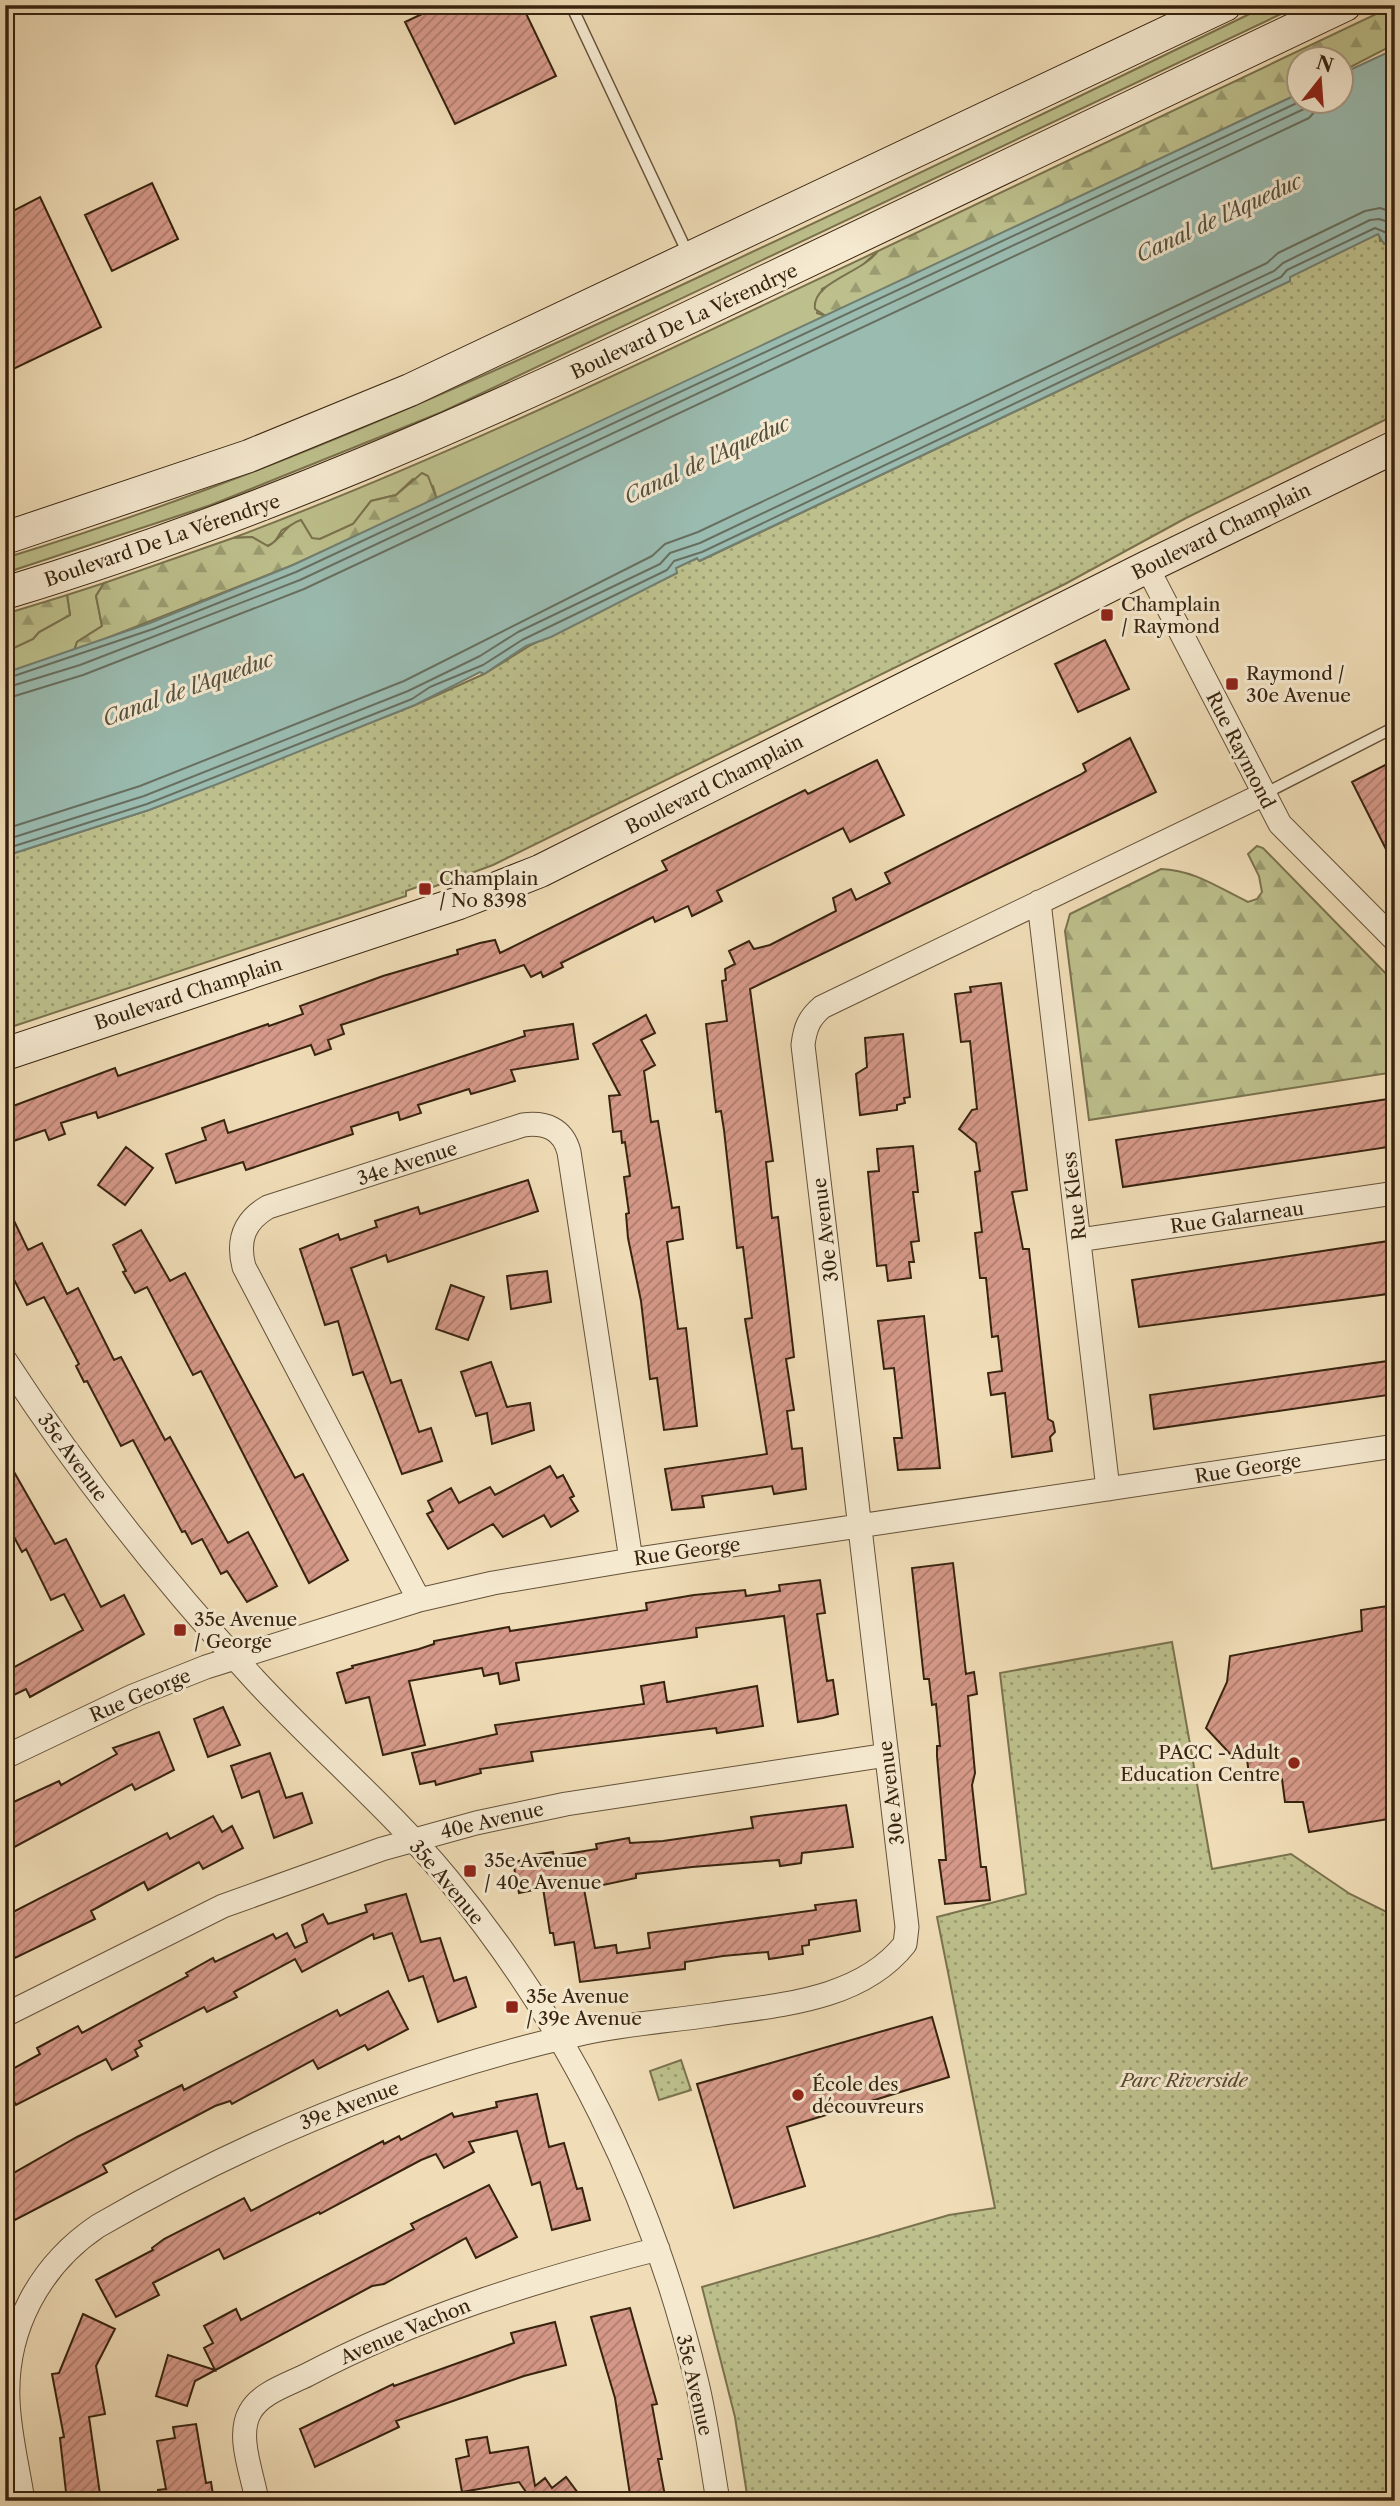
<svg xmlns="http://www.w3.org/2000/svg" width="1400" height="2506" font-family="'Libre Caslon Text',serif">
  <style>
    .grass { fill: #bdc08c; stroke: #7a724e; stroke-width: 2 }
    .forest { fill: url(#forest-firs); stroke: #7a724e; stroke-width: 2 }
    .park { fill: url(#park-dots); stroke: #7a724e; stroke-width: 2 }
    .water { fill: #9abbb0; stroke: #727e70; stroke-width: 2 }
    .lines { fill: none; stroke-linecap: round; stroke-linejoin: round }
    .shore { stroke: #686f60; stroke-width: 2 }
    .building { fill: url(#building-hatch); stroke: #37230f; stroke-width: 2 }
    .lane-casing { stroke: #655239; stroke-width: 13 }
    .street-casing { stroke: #655239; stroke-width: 25 }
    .secondary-casing { stroke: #37230f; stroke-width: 34 }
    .lane { stroke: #f5e9d0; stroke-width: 10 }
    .street { stroke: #f5e9d0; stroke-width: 23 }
    .secondary { stroke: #f5e9d0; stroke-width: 32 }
    .poi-dot { fill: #8f2418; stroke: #f5e9d0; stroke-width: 2.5 }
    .labels { text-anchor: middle; stroke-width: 6; stroke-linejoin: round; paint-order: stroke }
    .street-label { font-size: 19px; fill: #37230f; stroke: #f5e9d0 }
    .poi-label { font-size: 19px; fill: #37230f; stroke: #f5e9d0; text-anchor: start }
    .park-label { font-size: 19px; font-style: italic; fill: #584a2e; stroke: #f5e9d0 }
    .water-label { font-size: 21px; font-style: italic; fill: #55513f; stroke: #f5e9d0 }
  </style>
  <defs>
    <pattern id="forest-firs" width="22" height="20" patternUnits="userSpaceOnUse" patternTransform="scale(1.75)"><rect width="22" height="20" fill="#bdc08c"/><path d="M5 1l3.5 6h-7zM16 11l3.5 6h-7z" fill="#9a9c71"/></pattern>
    <pattern id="park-dots" width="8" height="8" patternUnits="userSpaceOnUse" patternTransform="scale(1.75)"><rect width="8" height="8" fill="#bdc08c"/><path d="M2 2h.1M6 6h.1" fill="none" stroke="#9a9c71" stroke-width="1.8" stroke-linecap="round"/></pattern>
    <pattern id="building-hatch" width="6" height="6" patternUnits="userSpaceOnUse" patternTransform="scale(1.75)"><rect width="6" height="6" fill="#d69989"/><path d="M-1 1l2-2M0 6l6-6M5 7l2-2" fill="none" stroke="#ae7c6e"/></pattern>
  </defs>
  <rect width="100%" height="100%" fill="#f0ddb7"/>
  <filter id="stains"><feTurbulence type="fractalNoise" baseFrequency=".00286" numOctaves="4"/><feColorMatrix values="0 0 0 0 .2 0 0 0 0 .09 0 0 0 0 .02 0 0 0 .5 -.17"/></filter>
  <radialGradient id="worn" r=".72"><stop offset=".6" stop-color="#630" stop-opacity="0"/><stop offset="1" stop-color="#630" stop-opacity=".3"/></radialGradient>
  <path class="grass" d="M1268,5H1300L442,412L211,505L5,573V558C252,483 484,378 718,268C902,182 1085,94 1268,5Z
    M878,251L855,272L822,289L817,313L826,316L437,500L433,486L413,479L396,495L371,501L353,524L320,539H312L301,520L282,530L274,543L267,546L252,537L233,538C454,455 665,351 878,251Z
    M104,583L96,596L102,626L77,642L74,651L5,673V652L33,639L39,632L70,615L67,595Z"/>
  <path class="forest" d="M1395,5V44L1341,72L1340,60H1298V94L826,316L815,309C811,282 863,273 878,251Z
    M422,473L428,476L437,500L293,565L74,651L77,642L102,626L96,596L104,583L233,538L252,537L268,546C282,539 284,525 301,520L312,538L320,539L353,524L371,501L396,495Z
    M67,595L70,615L39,632L33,639L5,652V614Z
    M1257,846L1263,848L1395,983V1072L1089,1120L1065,931L1070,914L1161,869C1194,870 1219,888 1248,902L1257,899L1262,892L1259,876L1248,854Z"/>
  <path class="park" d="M1379,233L1380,241L1395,238V415L1186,518L1065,584L493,865L433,887L431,882L406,891V896L5,1029V856L149,810L415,705L484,674L531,645L677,573L675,568L698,558L700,561L1290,281L1289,277Z
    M1172,1642L1212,1869L1291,1854L1350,1894L1395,1916V2501H748L735,2417L702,2287L949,2215L995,2208L937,1917L1026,1894L1000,1673Z
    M681,2060L691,2090L659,2100L650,2071Z"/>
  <path class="water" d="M1395,49V238L1384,244L1378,234L1290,277V281L699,561L697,558L676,568L677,573L551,637L526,646L484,674L480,672L415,705L215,785L149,810L5,856V673L150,623L293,565L1298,94V102H1340L1341,74Z"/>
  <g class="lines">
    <path class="shore" d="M5,679L153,629L296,572L1299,102
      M5,688L80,665L300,580L1304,109L1312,102
      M5,699L83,675L304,589L1309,118L1323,102
      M5,829L140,786L404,681L652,556L665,544L698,532L1267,263L1278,253L1365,211L1380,208L1395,213
      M5,840L144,796L408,691L480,656L518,632L660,564L670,553L700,543L1274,271L1283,263L1370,220L1379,219L1395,224
      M5,849L147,804L412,699L430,687L483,665L522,640L667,570L674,561L702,552L1281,277L1287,270L1375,228L1387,233H1395"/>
  </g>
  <path class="building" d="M441,5H522L556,76L455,124L405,22Z
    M152,183L178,239L112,271L85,215Z
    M40,197L101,327L5,373V215Z
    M1105,640L1129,689L1078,712L1055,664Z
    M1130,738L1156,792L750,989L773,1161L766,1162L772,1218L778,1217L794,1357L786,1359L794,1410L787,1411L792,1449L802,1448L806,1489L774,1494L772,1486L702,1496L704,1507L672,1510L665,1469L767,1454L745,1319L752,1318L743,1247L737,1248L724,1130L721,1111L716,1112L706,1024L727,1021L722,981L726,980L725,969L735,964L729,951L749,941L754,949L770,945L836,911L833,898L851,889L856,900L890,883L885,873L1080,775L1086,771L1083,764Z
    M877,760L904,815L850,842L843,828L717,891L722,901L692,916L688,906L655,922L653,917L561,963L563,967L543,977L541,972L531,977L524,965L341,1025L344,1034L328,1040L331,1049L315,1055L311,1045L98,1118L96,1112L61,1123L65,1134L49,1140L45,1130L5,1144V1109L115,1068L118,1076L268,1024L269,1026L303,1014L300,1006L383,976L458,954L457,950L480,943L495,940L500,953L667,870L662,861L805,790L808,794Z
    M1395,760V867L1352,782Z
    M1001,983L1027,1190L1012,1192L1023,1249H1029L1048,1419L1053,1422L1055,1432L1050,1437L1052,1451L1012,1457L1005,1393L991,1395L988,1373L1002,1371L998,1336L992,1337L986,1278H980L975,1233L982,1232L975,1172L980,1171L976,1143L959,1129L972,1110L977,1109L970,1041L961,1042L955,994L971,992L970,987Z
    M646,1015L655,1033L641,1040L655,1065L644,1071L651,1122L658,1121L672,1208L679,1207L683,1239L667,1242L678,1329L686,1328L697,1426L664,1430L657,1378L650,1379L641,1301L628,1238L626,1214L629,1213L624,1177L630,1176L625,1142L622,1143L621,1131L613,1132L609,1096L620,1095L593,1044Z
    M573,1024L578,1059L511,1070L515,1081L471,1094L469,1089L418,1105L421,1113L400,1120L398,1112L351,1127L353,1134L246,1170L243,1162L176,1183L166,1154L206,1140L202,1128L224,1120L228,1133L525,1036L524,1031Z
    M903,1034L910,1097L904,1098L905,1103L897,1105V1110L860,1115L856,1074L867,1067L865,1038Z
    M1395,1098V1146L1123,1187L1116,1140Z
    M913,1146L918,1192H913L919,1241L911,1242L914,1262H909L911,1278L888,1281L886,1265L877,1266L868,1172L879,1171L877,1149Z
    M126,1147L153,1168L125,1205L98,1185Z
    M528,1180L538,1211L388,1262L386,1255L351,1268L391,1383L401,1380L419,1432L431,1428L442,1461L402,1474L363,1372L353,1375L338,1321L325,1325L300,1249L338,1234L340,1240L377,1227L375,1221L418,1207L420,1214Z
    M5,1202L28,1250L42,1243L67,1294L78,1288L114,1360L121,1357L165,1440L170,1437L228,1543L248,1532L277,1586L247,1602L227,1571L221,1574L202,1539L192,1544L185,1531L182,1532L133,1440L121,1446L87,1381L84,1382L76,1366L79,1364L44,1297L27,1305L5,1262Z
    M141,1230L170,1281L185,1273L295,1478L303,1474L348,1560L309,1583L201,1371L193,1375L147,1287L135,1293L123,1272L126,1271L113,1245Z
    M1395,1240V1293L1139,1327L1132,1280Z
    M547,1271L551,1302L511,1309L507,1276Z
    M451,1285L484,1297L468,1340L436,1329Z
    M924,1316L940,1468L898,1470L894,1438H902L894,1368L884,1369L878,1321Z
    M1395,1360V1394L1154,1429L1150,1395Z
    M491,1362L507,1407L530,1403L534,1430L492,1444L487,1413L476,1416L461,1372Z
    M5,1456L55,1544L66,1539L101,1607L124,1595L144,1634L30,1697L26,1689L14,1695L12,1691L5,1694V1672L83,1630L64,1594L51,1600L26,1549L22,1552L5,1520Z
    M550,1466L557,1478L563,1475L574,1496L570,1498L578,1511L551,1527L544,1515L503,1537L493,1524L448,1549L427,1514L433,1511L428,1501L451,1488L459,1503L490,1487L495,1495Z
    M953,1563L966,1674L974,1672L977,1694L968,1696L975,1773L972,1785L981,1867H986L990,1900L945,1904L939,1860H946L937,1756V1746H940L936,1704L932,1705L929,1679H924L912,1568Z
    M820,1580L825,1613L817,1614L827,1681L833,1680L838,1714L823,1718L798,1722L784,1616L696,1628L697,1637L516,1663L519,1680L500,1684L498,1673L484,1676L482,1668L409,1681L425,1745L383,1755L369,1697L346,1703L337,1673L353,1668L352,1666L419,1649L434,1644V1641L476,1633L509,1627L510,1631L647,1610L646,1603L694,1595L745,1590L746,1596L780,1591L779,1585Z
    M1395,1605V1818L1309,1832L1303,1802H1285L1282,1779L1250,1783L1247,1759L1234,1758L1206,1728L1227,1682L1230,1656L1362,1631L1361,1610Z
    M664,1682L667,1702L757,1686L763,1726L717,1733L716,1728L531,1752L533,1761L480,1769L481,1773L436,1785L435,1781L420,1784L412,1753L497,1734L495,1725L644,1704L641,1686Z
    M223,1707L240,1745L208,1757L194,1719Z
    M159,1732L174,1770L135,1790L132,1784L5,1852V1806L59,1781L61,1785L117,1754L113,1748Z
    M270,1753L286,1798L302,1793L312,1823L274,1838L259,1791L242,1798L231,1766Z
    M846,1805L853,1847L802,1853L801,1863L780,1866L779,1860L692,1867L636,1874V1878L584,1889L595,1948L616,1945L617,1953L650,1948L648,1933L816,1910L815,1905L856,1900L860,1931L809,1940V1945L802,1946L803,1954L769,1959L768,1952L723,1956L685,1962V1969L580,1982L574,1942L555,1945L553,1933H550L543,1888L519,1893L513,1862L529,1859L528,1856L553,1852L554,1856L597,1849L596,1844L629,1838L630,1843L663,1841L753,1828L751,1817Z
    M213,1816L222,1832L232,1826L243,1848L203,1869L199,1862L148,1890L144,1882L91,1911L95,1919L15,1958L5,1939V1916L167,1833L170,1839Z
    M406,1894L421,1942L440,1938L454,1981L466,1977L476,2007L438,2022L423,1976L409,1981L392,1933L374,1939L373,1934L302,1972L295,1959L234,1992L237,1997L207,2012L204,2007L139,2041L142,2046L135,2050L138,2056L112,2070L106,2059L16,2105L5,2085V2073L40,2054L37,2048L78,2026L82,2033L188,1976L186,1973L213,1958L215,1962L273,1934L276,1939L287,1933L295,1948L307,1942L302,1925L323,1914L328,1924L367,1912L365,1905Z
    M388,1991L408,2029L368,2050L365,2045L318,2069L313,2060L232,2104L230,2101L215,2106L103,2165L107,2172L15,2220L5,2203V2199L13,2194L5,2178L77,2137L182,2085L184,2090L337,2010L340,2016Z
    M932,2017L949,2077L787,2127L805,2186L734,2208L697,2084Z
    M537,2094L549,2147L564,2143L577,2189L582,2188L590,2220L552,2230L540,2182L532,2185L517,2131L469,2142L474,2152L444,2168L436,2154L421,2160L320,2214L319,2212L224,2259L219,2249L153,2283L159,2295L116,2317L96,2280L153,2250L152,2248L164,2239L244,2198L251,2211L383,2141L384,2144L399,2136L401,2140L452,2113L454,2117L497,2107L496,2102Z
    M489,2185L517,2237L476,2258L466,2238L384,2284L372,2286L195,2381L187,2406L156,2396L168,2355L215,2370L204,2348L213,2343L204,2326L236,2309L241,2320L414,2229L411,2224Z
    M630,2308L657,2404L652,2405L662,2459H658L666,2501H631L615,2398L591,2317Z
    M83,2314L115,2329L96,2366L105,2414L89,2417L101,2501H67L60,2438L64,2437L52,2374L59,2373Z
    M555,2322L566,2365L524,2376L396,2421L399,2427L315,2467L300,2429L393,2384L394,2386L514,2343L511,2333Z
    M196,2424L206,2483L211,2482L214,2501H158V2490L166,2489L157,2441L175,2438L173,2427Z
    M487,2437L490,2453L528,2447L535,2486L545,2478L552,2488L566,2477L584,2501H514L526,2492L519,2482L462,2492L456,2459L469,2456L466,2440Z"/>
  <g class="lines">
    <defs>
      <path id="lane" d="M571,5L689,256
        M1264,794L1395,727"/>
      <path id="street" d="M1147,567L1280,824L1395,940
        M1039,902L1108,1489
        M1079,1240L1395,1193
        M5,1360C79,1474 163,1580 255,1680C317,1747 388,1807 447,1878C568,2024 652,2194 696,2379C706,2419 711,2460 718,2501
        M419,1600L244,1267C237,1240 244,1221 268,1207L523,1125C546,1122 563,1129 569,1152L631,1560
        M5,1757L133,1696L206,1667L419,1600L493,1583L631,1560L1395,1446
        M5,2015L223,1906L382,1849L476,1823L566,1804L887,1755
        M23,2501C18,2468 9,2433 8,2400C5,2329 40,2265 98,2226C250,2138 413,2071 584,2033C626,2024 669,2021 711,2015C777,2005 860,2001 905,1944L907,1927L803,1045C805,1028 809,1018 822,1007L1262,795
        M257,2501C253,2475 236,2436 250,2412C260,2393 289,2384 307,2375C419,2316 536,2280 658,2249"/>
      <path id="secondary" d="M5,538L249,456L410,390L1225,5
        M5,593C248,520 478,418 707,309C920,209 1132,105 1345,5
        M5,1054L459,903L540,871L1147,567L1395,447"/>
    </defs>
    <use href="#lane" class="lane-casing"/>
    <use href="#street" class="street-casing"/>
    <use href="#secondary" class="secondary-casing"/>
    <use href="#lane" class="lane"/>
    <use href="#street" class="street"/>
    <use href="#secondary" class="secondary"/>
  </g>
  <g class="poi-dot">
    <rect x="1100" y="608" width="14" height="14" rx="3.5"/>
    <rect x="1225" y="677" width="14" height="14" rx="3.5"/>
    <rect x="418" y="882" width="14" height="14" rx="3.5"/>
    <rect x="173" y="1623" width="14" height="14" rx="3.5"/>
    <circle cx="1294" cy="1763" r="7"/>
    <rect x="463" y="1864" width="14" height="14" rx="3.5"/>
    <rect x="505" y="2000" width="14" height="14" rx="3.5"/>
    <circle cx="798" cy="2095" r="7"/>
  </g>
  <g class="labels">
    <g class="street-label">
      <text transform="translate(684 321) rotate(-25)" y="7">Boulevard De La Vérendrye</text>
      <text transform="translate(1221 531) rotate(-26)" y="7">Boulevard Champlain</text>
      <text transform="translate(162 540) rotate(-19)" y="7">Boulevard De La Vérendrye</text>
      <text transform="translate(1241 750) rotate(63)" y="7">Rue Raymond</text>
      <text transform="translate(714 784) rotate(-27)" y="7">Boulevard Champlain</text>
      <text transform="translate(188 993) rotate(-18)" y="7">Boulevard Champlain</text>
      <text transform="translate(407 1163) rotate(-18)" y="7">34e Avenue</text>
      <text transform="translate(1074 1196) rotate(-97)" y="7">Rue Kless</text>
      <text transform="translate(1237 1217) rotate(-8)" y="7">Rue Galarneau</text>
      <text transform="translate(825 1230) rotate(-97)" y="7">30e Avenue</text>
      <text transform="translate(73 1457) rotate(54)" y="7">35e Avenue</text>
      <text transform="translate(1248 1468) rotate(-9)" y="7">Rue George</text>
      <text transform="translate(687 1551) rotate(-8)" y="7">Rue George</text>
      <text transform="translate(140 1695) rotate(-23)" y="7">Rue George</text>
      <text transform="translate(891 1793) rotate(-97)" y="7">30e Avenue</text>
      <text transform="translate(492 1820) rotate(-13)" y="7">40e Avenue</text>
      <text transform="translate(447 1882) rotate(50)" y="7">35e Avenue</text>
      <text transform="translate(349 2105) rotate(-21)" y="7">39e Avenue</text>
      <text transform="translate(405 2331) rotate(-23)" y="7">Avenue Vachon</text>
      <text transform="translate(695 2385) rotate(77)" y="7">35e Avenue</text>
    </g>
    <g class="poi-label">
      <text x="1121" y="611">Champlain<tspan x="1121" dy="22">/ Raymond</tspan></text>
      <text x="1246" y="680">Raymond /<tspan x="1246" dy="22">30e Avenue</tspan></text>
      <text x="439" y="885">Champlain<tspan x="439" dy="22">/ No 8398</tspan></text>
      <text x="194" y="1626">35e Avenue<tspan x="194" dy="22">/ George</tspan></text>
      <text x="1280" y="1759" text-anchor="end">PACC - Adult<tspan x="1280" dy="22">Education Centre</tspan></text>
      <text x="484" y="1867">35e Avenue<tspan x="484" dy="22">/ 40e Avenue</tspan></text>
      <text x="526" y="2003">35e Avenue<tspan x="526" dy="22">/ 39e Avenue</tspan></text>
      <text x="812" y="2091">École des<tspan x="812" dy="22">découvreurs</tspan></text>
    </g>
    <g class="park-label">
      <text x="1184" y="2087">Parc Riverside</text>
    </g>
    <g class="water-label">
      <text transform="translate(1219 218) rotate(-25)" y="7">Canal de l'Aqueduc</text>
      <text transform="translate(707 460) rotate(-25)" y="7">Canal de l'Aqueduc</text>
      <text transform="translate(188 689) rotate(-20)" y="7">Canal de l'Aqueduc</text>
    </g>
  </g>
  <rect width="1400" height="2506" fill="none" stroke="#f0ddb7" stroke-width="28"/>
  <rect x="7" y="7" width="1386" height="2492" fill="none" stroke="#37230f" stroke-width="3.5"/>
  <rect x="14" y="14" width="1372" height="2478" fill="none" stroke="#37230f" stroke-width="2"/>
  <g transform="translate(1320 80) rotate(17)"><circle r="33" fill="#f5e9d0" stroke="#a99a83" stroke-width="2"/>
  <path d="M0-5L12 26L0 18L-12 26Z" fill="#8f2418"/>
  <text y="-10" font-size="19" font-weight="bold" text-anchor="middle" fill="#37230f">N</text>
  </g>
  <rect width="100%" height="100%" filter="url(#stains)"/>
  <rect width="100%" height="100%" fill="url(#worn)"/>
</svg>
